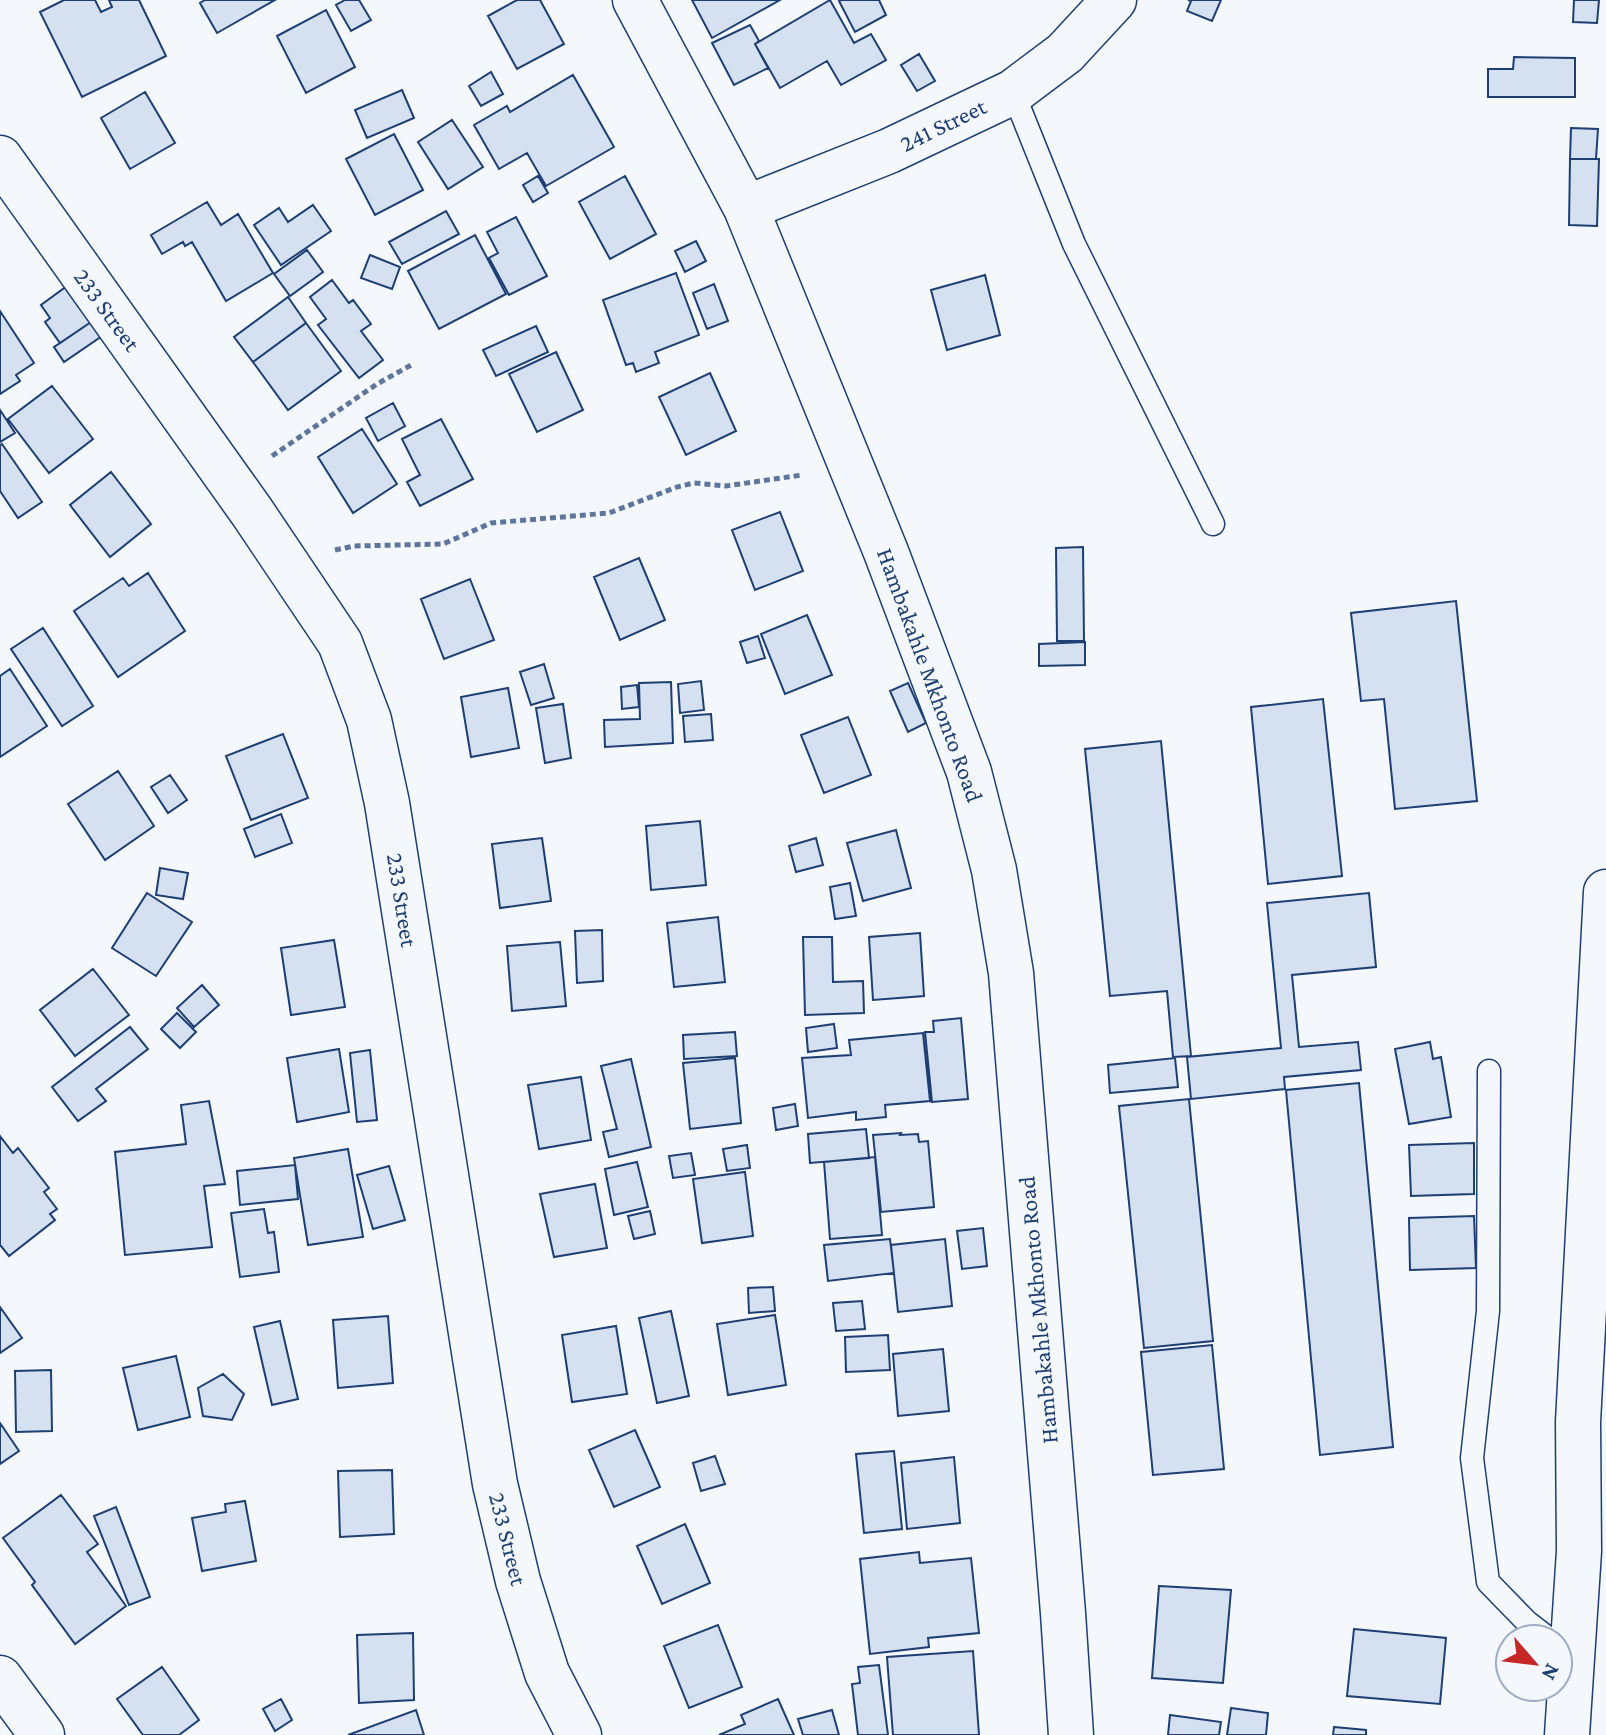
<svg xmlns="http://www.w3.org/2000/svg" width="1606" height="1735" font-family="'Crimson Pro',serif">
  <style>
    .building { fill: #d5e0f0; stroke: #1d3f73; stroke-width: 2 }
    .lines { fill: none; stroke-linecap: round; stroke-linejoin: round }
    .service-casing { stroke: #1d3f73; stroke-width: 25 }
    .minor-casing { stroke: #1d3f73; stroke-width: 47 }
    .tertiary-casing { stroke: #1d3f73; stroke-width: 47 }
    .path { stroke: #5e769c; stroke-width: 5; stroke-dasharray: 6 4; stroke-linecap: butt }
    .service { stroke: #f4f7fb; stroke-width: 22 }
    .minor { stroke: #f4f7fb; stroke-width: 44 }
    .tertiary { stroke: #f4f7fb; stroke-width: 44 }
    .labels { text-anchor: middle; stroke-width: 6; stroke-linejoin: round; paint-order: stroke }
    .street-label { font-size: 24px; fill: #1d3f73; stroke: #f4f7fb }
  </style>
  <rect width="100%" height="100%" fill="#f4f7fb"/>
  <path class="building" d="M64,0H95L101,12L112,7L109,0H139L166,56L82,97L40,12Z
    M205,0H275L217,33L200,3Z
    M345,0H359L371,20L351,31L336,5Z
    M517,0H540L564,44L517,69L488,16Z
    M692,0H780L712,38Z
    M830,0L854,43L871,34L886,60L841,85L827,61L780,88L755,44Z
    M842,0H879L886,15L855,32L839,1Z
    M1188,0H1221L1212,21L1187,11L1191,1Z
    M1574,0H1599L1597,23L1573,22Z
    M326,10L355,67L306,93L277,36Z
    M750,25L759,41L755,44L768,68L734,85L712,43Z
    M919,54L935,81L917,91L901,65Z
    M1514,57L1575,58V97H1488V69H1513Z
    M491,72L503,94L481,106L469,86Z
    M573,75L614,147L546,186L527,153L499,169L474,125L507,106L510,112Z
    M402,90L414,118L367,138L355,110Z
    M145,92L175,143L130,169L101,118Z
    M452,120L483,167L448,189L418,142Z
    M1571,128L1598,129L1596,159H1570Z
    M394,134L423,190L375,215L346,159Z
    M1570,159H1599L1597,226L1569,225Z
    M538,176L548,193L533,202L523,185Z
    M625,176L656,234L610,259L579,202Z
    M207,202L221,225L238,214L273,273L226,301L192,242L185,246L183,242L162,254L151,235Z
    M313,205L331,231L281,265L254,225L279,208L288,222Z
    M446,211L459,234L402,264L389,242Z
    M516,217L547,276L509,295L489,258L498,253L487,232Z
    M475,235L506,294L439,329L408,271Z
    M696,241L706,261L685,272L675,251Z
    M307,250L323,272L290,296L274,274Z
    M370,255L400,267L392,289L361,278Z
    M676,273L699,335L655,352L659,363L636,372L633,363L626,365L603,300Z
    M985,275L1000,335L947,350L931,290Z
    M332,280L349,303L353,300L371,324L361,331L383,360L359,378L318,325L326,319L310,297Z
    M714,284L728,321L707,329L693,293Z
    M67,286L91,322L60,343L45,322L50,318L41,305Z
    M288,297L306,323L253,362L234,337Z
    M0,311L34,363L16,375L20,381L0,394Z
    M91,322L102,336L64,362L54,347Z
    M306,323L341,371L288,410L253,362Z
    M536,326L548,352L496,376L483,350Z
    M556,352L583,410L537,432L509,374Z
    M710,373L736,431L686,455L659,397Z
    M52,386L93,439L49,473L8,419Z
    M393,403L405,426L378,441L366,418Z
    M0,410L15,433L0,442Z
    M441,419L473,479L420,506L407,482L420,475L402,439Z
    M362,429L397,484L353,513L318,457Z
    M2,444L42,502L18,518L0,491V445Z
    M111,472L151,524L110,557L70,505Z
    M780,512L803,571L755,590L732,530Z
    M1083,547L1084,641H1057L1056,548Z
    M639,558L665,620L620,640L594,577Z
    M148,573L185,631L118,677L74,611L123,578L129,586Z
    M470,579L494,640L444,659L421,599Z
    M1456,601L1477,801L1395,809L1384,699L1361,701L1351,613Z
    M807,615L832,675L785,694L761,634Z
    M43,628L93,706L62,726L11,649Z
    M758,636L765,658L747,663L740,642Z
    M1085,642V665L1039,666V644Z
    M544,664L554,698L531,705L520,672Z
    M10,669L47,726L0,757V676Z
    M701,681L704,710L680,713L678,684Z
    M671,682L673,743L605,747L604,720L640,719L639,683Z
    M908,683L926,723L908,732L890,691Z
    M637,685L639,707L622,709L621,687Z
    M508,688L519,748L471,757L461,697Z
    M1323,699L1342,876L1268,884L1251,707Z
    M563,704L571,758L545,763L536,708Z
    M711,714L713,740L685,742L683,716Z
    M848,717L871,775L824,793L801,735Z
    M283,734L308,798L251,820L226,756Z
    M1161,741L1191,1056L1173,1057L1167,991L1110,996L1085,749Z
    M118,771L154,826L105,860L68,804Z
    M170,775L187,800L168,813L151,787Z
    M281,814L292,843L255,857L244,829Z
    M700,821L706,885L651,890L646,826Z
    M896,830L911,888L863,901L847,843Z
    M542,838L551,901L500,908L492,844Z
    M816,838L823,865L796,872L789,846Z
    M160,868L188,873L183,899L156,895Z
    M850,883L856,916L835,919L830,887Z
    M147,893L192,922L156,976L112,948Z
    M1369,893L1376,967L1292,975L1299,1047L1358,1042L1361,1070L1284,1077L1285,1089L1191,1099L1187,1057L1281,1048L1267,903Z
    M718,917L725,982L674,987L667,923Z
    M602,930L603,981L577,983L575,931Z
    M920,933L924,996L873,1000L869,937Z
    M803,937H832L833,982L863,981L864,1013L805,1015Z
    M334,940L345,1007L291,1015L281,948Z
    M560,942L566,1006L512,1011L507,946Z
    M93,969L129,1015L75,1056L40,1010Z
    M202,985L219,1005L194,1027L177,1008Z
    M177,1013L196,1032L180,1048L161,1029Z
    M961,1018L968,1099L932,1102L925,1032H934L933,1021Z
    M834,1024L837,1048L808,1052L806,1028Z
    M130,1027L148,1049L96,1089L106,1101L78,1121L52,1087Z
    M735,1032L737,1056L684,1059L683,1035Z
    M923,1033L930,1101L885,1105L886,1117L856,1120V1112L808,1118L802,1058L851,1055L849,1040Z
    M1430,1042L1433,1059L1441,1057L1451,1117L1409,1124L1395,1049Z
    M339,1049L349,1112L297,1122L287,1058Z
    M370,1050L377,1120L357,1122L350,1053Z
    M735,1058L741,1123L690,1129L683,1063Z
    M1175,1058L1178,1087L1110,1093L1108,1065Z
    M631,1059L651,1147L609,1157L603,1132L617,1129L601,1066Z
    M581,1077L591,1140L539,1149L528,1085Z
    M1359,1083L1393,1447L1320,1455L1286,1090Z
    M1189,1099L1213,1341L1144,1348L1119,1106Z
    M209,1101L225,1184L204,1186L212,1247L125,1255L115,1152L186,1144L181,1105Z
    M795,1104L798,1126L776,1130L773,1108Z
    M866,1129L869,1158L810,1163L808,1134Z
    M901,1133L900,1135L918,1134L919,1142L928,1141L934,1207L881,1212L873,1135Z
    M0,1136L13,1153L18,1148L49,1188L44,1192L57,1209L50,1214L55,1220L9,1256L0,1245Z
    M1474,1143V1194L1411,1196L1409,1145Z
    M747,1145L750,1168L727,1171L723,1149Z
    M348,1149L363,1237L308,1245L294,1158Z
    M691,1153L695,1175L673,1178L669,1156Z
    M875,1157L882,1235L830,1239L824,1162Z
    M637,1162L648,1207L614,1215L605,1169Z
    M295,1165L298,1199L240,1205L237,1171Z
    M389,1166L405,1220L373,1229L357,1175Z
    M745,1172L753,1236L702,1243L693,1179Z
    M595,1184L607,1248L554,1257L540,1194Z
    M264,1209L268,1233L274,1232L279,1272L240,1277L231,1213Z
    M650,1211L655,1234L634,1239L628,1216Z
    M1474,1216L1476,1268L1410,1270L1409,1218Z
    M983,1228L987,1266L962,1269L957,1231Z
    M890,1239L894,1273L828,1281L824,1245Z
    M945,1239L952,1306L898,1312L891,1245Z
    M773,1287L775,1311L749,1313L748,1288Z
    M862,1301L865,1329L836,1331L833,1303Z
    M0,1307L22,1338L0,1353Z
    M671,1311L689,1396L657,1403L639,1318Z
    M775,1315L786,1385L728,1395L717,1324Z
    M388,1316L393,1383L338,1388L333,1320Z
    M280,1321L298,1399L272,1405L254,1327Z
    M616,1326L627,1394L572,1402L562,1335Z
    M888,1335L890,1370L846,1372L845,1337Z
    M1212,1345L1224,1469L1153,1475L1141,1352Z
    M943,1349L949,1411L898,1416L893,1354Z
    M176,1356L190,1417L138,1430L123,1368Z
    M51,1370L52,1431L16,1432L15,1371Z
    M223,1374L244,1394L232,1420L203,1416L198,1388Z
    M0,1423L19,1451L0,1464Z
    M635,1430L660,1487L614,1507L589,1450Z
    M894,1451L902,1529L864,1533L856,1454Z
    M715,1456L725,1484L701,1491L693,1463Z
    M954,1457L960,1523L907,1529L901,1463Z
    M392,1470L394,1534L340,1537L338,1471Z
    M61,1495L98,1544L87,1552L126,1606L75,1644L32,1585L35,1582L3,1538Z
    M245,1501L256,1561L202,1571L192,1518L226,1512L225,1504Z
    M116,1507L150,1597L129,1605L94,1516Z
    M685,1524L710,1583L662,1604L637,1546Z
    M919,1552L920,1563L971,1558L979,1633L928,1638L929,1647L870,1654L860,1559Z
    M1159,1586L1231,1590L1223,1683L1152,1678Z
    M718,1625L742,1687L689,1708L664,1646Z
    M1354,1629L1446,1638L1440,1704L1347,1696Z
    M413,1633L414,1700L359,1703L357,1635Z
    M973,1651L979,1735H893L887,1657Z
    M879,1665L888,1735H858L852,1684L860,1683L858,1667Z
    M162,1667L199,1720L179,1735H143L117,1699Z
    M281,1699L292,1720L275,1731L263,1709Z
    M778,1699L794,1735H719L745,1724L741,1715Z
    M1231,1708L1268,1713L1266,1735H1227Z
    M416,1710L424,1735H348Z
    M832,1710L839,1735H803L798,1719Z
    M1170,1715L1221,1722L1219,1735H1168Z
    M1334,1727L1366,1730V1735H1333Z"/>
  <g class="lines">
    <defs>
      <path id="service" d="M1013,92L1074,244L1213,524
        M1489,1071L1488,1311L1472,1458L1488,1582L1527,1622L1549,1639"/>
      <path id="minor" d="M635,0L746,208L886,552L969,772L994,870L1011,973L1063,1613L1071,1735
        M0,158L252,512L340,643L369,720L387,803L495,1484L518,1581L547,1673L579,1735
        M746,208L889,151L1013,92L1065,53L1114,0
        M0,1678L42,1735"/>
      <path id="tertiary" d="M1567,1735L1579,1551L1578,1422L1606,892"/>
    </defs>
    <use href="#service" class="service-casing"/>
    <use href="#minor" class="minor-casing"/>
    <use href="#tertiary" class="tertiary-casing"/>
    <path class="path" d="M272,456L377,384L413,364
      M335,550L354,546L443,544L491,523L609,513L677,487L694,483L726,486L802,475"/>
    <use href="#service" class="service"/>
    <use href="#minor" class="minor"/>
    <use href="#tertiary" class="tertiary"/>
  </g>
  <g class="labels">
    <g class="street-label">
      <text transform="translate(943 125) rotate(-26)" y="8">241 Street</text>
      <text transform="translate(107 310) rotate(54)" y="8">233 Street</text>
      <text transform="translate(930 675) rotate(70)" y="8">Hambakahle Mkhonto Road</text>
      <text transform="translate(402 900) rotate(81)" y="8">233 Street</text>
      <text transform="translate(1038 1310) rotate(-95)" y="8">Hambakahle Mkhonto Road</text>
      <text transform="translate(508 1539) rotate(76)" y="8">233 Street</text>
    </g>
  </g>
  <g transform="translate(1534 1663) rotate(118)"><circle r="38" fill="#f4f7fb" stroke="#9eadc5" stroke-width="2"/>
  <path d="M0-6L14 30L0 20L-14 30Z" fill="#c62828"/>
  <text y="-12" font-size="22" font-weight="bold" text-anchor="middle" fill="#1d3f73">N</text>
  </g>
</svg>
